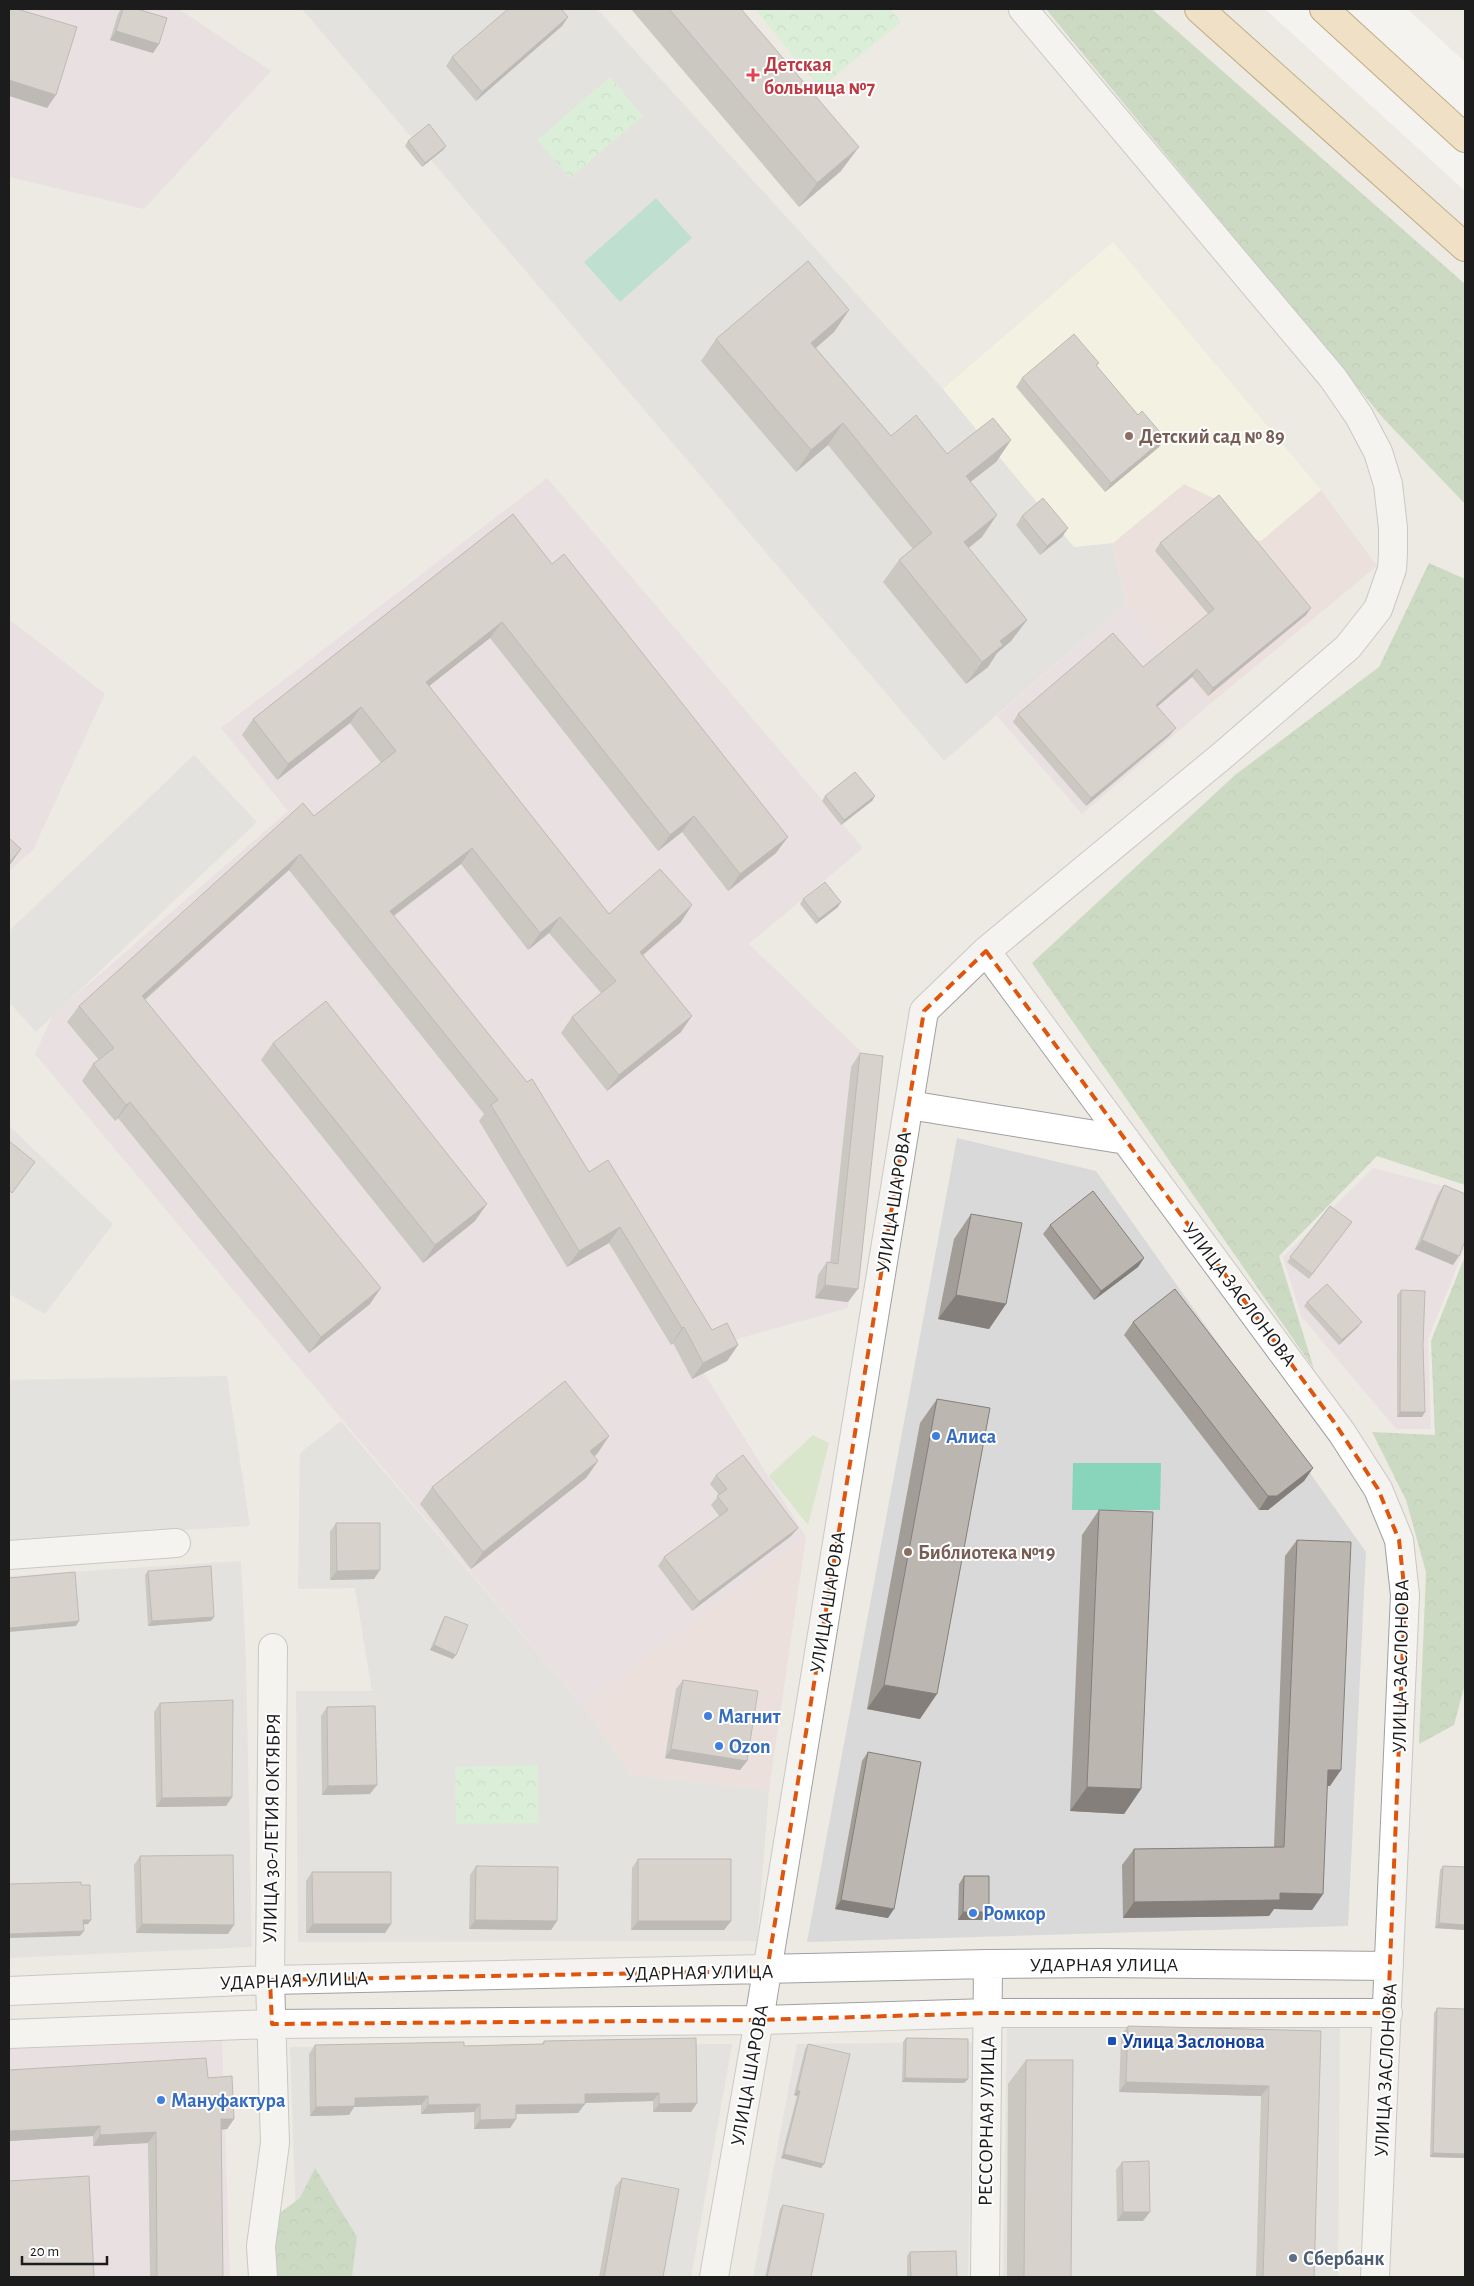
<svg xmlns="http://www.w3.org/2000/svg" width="1474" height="2286" font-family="'Alegreya Sans',sans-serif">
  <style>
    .residential { fill: #dad9d9 }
    .commercial { fill: #ecd5d3 }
    .industrial { fill: #e5d5e1 }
    .education { fill: #fafbdd }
    .grass { fill: #c4e2ad }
    .forest { fill: url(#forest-crowns) }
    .park { fill: url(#park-crowns) }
    .pitch { fill: #88d5bb }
    .pier { fill: #fff }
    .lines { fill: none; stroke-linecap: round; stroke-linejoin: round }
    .minor-casing { stroke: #a0a0a0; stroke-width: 30 }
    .major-casing { stroke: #86650e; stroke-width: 30 }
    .minor { stroke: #fff; stroke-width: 28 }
    .major { stroke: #f2d4a2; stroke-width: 28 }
    .wall { fill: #a29d97 }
    .shaded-wall { fill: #847f7b }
    .building { fill: #bcb6b0; stroke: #847f7b }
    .marked { fill: none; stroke: #de560d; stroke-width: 4; stroke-dasharray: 10 6; stroke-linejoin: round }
    .health-dot { fill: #e0444e; stroke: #fff; stroke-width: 2 }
    .education-dot { fill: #8d6e63; stroke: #fff; stroke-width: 2 }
    .shop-dot { fill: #3f7fe0; stroke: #fff; stroke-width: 2 }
    .transit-dot { fill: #1a4fb4; stroke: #fff; stroke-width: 2 }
    .service-dot { fill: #5c6f8a; stroke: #fff; stroke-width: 2 }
    .labels { text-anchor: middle; stroke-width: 4; stroke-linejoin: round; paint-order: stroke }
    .health-label { font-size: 20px; font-weight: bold; fill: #be3a42; stroke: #fff; text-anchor: start }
    .education-label { font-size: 20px; font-weight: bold; fill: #785e54; stroke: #fff; text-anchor: start }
    .street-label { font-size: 20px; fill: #1c1c1c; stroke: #fff }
    .shop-label { font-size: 20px; font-weight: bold; fill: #366cbe; stroke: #fff; text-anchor: start }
    .transit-label { font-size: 20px; font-weight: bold; fill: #164399; stroke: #fff; text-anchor: start }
    .service-label { font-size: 20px; font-weight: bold; fill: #4e5e75; stroke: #fff; text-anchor: start }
  </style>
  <defs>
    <pattern id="forest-crowns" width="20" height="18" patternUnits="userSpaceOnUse" patternTransform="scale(1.25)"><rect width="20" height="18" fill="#a6c89b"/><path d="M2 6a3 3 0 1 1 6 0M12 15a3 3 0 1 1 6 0" fill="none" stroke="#8eab85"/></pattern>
    <pattern id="park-crowns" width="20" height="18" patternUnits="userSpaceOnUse" patternTransform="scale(1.25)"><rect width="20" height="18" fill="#c3f3c9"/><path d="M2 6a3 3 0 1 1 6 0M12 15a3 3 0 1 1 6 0" fill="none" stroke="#a7d0ac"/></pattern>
  </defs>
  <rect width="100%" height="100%" fill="#eceae3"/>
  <path class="residential" d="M302,9H597L943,389L1074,547L1113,543L1126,603L944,761Z
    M194,755L257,822L36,1032L9,1002V931Z
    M9,1126L113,1224L45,1314L9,1294Z
    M957,1138L1096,1171L1366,1552L1348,1926L807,1942Z
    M227,1376L250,1526L9,1540V1380Z
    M341,1421L583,1706L631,1774L769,1790L757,1941L298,1942L296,1691H372L355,1588L298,1589L300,1453Z
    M241,1561L246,1663L252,1947L9,1958V1576Z
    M1007,2019L1340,2024L1338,2277H1003Z
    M973,2042L968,2277H753L797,2044Z
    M732,2044L691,2277H298L290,2047Z"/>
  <path class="commercial" d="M1184,484L1218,500L1261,541L1321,490L1377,566L1210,704L1126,603L1113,543Z
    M806,1537L769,1790L631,1774L583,1706Z"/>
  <path class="industrial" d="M9,9H179L271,71L144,209L9,177Z
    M547,478L863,848L749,944L877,1067L848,1308L691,1352L806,1537L583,1706L35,1054L53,1015L288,811L221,728Z
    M1126,603L1210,704L1082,814L997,716Z
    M9,619L105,694L33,850L9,871Z
    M1373,1168L1465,1192V1247L1428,1339L1431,1429H1396L1301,1316L1283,1257Z
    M222,2039L230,2277H9V2049Z"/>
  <path class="education" d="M1113,242L1321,490L1261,541L1247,538L1217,500L1184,484L1113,543L1074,547L943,389Z"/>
  <path class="grass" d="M813,1435L829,1443L808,1525L769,1476Z"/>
  <path class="forest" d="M1046,9H1152L1465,284V504L1383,418Z
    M1429,563L1465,579V1185L1377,1156L1279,1256L1314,1369L1032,963L1235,775L1379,667Z
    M1465,1256V1684L1454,1725L1419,1744L1426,1572L1406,1500L1372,1432L1435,1435L1431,1341Z
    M315,2168L357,2237L352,2277H272L270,2220L300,2198Z"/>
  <path class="park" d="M755,9H890L901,22L820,88Z
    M610,77L643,116L570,178L537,140Z
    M538,1765L539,1823L456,1824L455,1767Z"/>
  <path class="pitch" d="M656,198L692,238L620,302L584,262Z
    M1073,1463H1161L1160,1510H1072Z"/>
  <path class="pier" d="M1265,9H1407L1465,62V191Z"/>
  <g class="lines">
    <defs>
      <path id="minor" d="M986,951L1342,1433L1378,1489L1399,1540L1405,1595L1375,2277
        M909,1105L1126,1140
        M9,1555L176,1543
        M9,1991L270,1980L988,1964L1101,1963L1389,1966
        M9,2034L272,2024L759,2020L988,2013H1388
        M263,2277L261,2246L275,2143L270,1980L273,1648
        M714,2277L759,2020L924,1011L986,951L1223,755L1348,647L1378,609L1392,569L1393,554V528L1388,484L1378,452L1359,416L1333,378L1023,9
        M985,2277L988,1964"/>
      <path id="major" d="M1199,9L1465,247
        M1324,9L1465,138"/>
    </defs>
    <use href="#minor" class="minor-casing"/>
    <use href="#major" class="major-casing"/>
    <use href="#minor" class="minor"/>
    <use href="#major" class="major"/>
  </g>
  <path class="wall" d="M121,9H137L159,44L153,53L110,40L118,14Z
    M631,9H741L841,171L799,207Z
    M568,17L562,26L476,101L446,66L452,57Z
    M408,141L446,146L443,150L422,167L405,146Z
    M849,310L834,332L816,348L891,436L947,454L1011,440L996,462L970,482L982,537L968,548L1027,620L1011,641L997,653L988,667L966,684L883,582L899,560L913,549L828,445L796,472L701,361L716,339Z
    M1099,363L1096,366L1159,447L1105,492L1016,387L1022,378Z
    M513,514L776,853L728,891L682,832L658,851L490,638L429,686L609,914L681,922L643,955L681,1032L607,1091L561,1033L572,1017L601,993L549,933L528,950L461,864L394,916L589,1172L712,1330L738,1345L727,1361L692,1379L673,1343L671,1345L609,1243L567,1267L479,1121L484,1114L289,870L145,1000L370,1304L309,1353L118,1118L115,1121L82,1081L93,1064L99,1060L67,1022L79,1006L314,816L381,763L350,723L277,780L242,735L253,719Z
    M1022,516L1068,528L1062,537L1040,555L1016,525Z
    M1160,543L1306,615L1208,696L1192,677L1157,707L1170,735L1086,806L1013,722L1018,714L1143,667L1208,614L1155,551Z
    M825,796H875L872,801L841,825L822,801Z
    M803,899L838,907L816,924L800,904Z
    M273,1043L475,1221L423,1263L261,1060Z
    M860,1053L848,1302L815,1298L818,1275L827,1262L830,1263L851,1067Z
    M1444,1185L1453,1265L1415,1249L1438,1194Z
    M1330,1206L1352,1222L1309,1279L1287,1262Z
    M971,1214L1006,1304L989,1329L938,1319L954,1239Z
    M1050,1225L1144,1258L1138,1267L1094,1300L1043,1234Z
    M1401,1290L1422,1417H1397V1295Z
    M1307,1302L1358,1327L1339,1345L1304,1306Z
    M1133,1322L1313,1468L1304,1481L1268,1510H1259L1124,1335Z
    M937,1399L920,1719L867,1709L920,1423Z
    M609,1436L597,1454L594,1456L598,1461L586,1478L471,1569L420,1504L432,1487Z
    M716,1475L798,1528L791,1536L692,1611L658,1566L664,1557L719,1516L711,1505L719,1495L710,1484Z
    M1099,1510L1141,1789L1124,1814L1070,1811L1082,1535Z
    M336,1523L374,1579L330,1580V1532Z
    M1297,1540L1330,1786H1327L1323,1894L1312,1910L1274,1909L1269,1916L1123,1918L1122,1865L1134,1849L1274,1847L1285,1556Z
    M148,1571L211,1621L148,1626L145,1575Z
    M445,1616L453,1659L430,1650L442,1621Z
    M683,1680L747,1761L740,1770L665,1758L676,1689Z
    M160,1703L232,1797L226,1806L156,1807L154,1712Z
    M327,1707L370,1794L322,1795L321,1716Z
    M868,1752L888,1918L835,1909L862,1761Z
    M140,1856L228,1934L136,1933L134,1865Z
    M638,1859L731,1921L724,1930H631L632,1868Z
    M476,1866L557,1921L551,1930L469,1929L470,1875Z
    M1443,1866L1465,1867V1930L1435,1928L1440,1870Z
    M312,1872L391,1924L385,1933H306V1881Z
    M964,1876L989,1912L983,1920H958L959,1884Z
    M1437,2008L1465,2158L1430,2157L1434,2013Z
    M1128,2026L1321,2031L1314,2277H1256L1261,2096L1119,2092L1121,2036Z
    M906,2038L968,2079L964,2083L902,2082L903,2042Z
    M544,2041L697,2103L691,2112H653V2101L585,2103L578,2113L516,2114V2119L510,2128L474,2129V2112L421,2114V2105L354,2107L349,2115L310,2116L309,2054L315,2045L464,2046L542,2044Z
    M808,2044L824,2164L821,2168L781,2158L797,2096L794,2095L805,2049Z
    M1026,2060L1071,2277H1007L1008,2084Z
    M208,2078L234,2119L227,2129L221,2130L223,2277H150L148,2143L93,2146V2136L9,2141Z
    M1122,2162L1143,2221H1117L1116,2170Z
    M622,2178L663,2277H599L615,2187Z
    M783,2205L811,2277H765L780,2209Z
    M910,2252L957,2277H907V2256Z"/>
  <path class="shaded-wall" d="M568,17L562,26L476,101L482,92Z
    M116,31L159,44L153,53L110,40Z
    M9,80L56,95L47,108L9,96Z
    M446,146L443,150L422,167L425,163Z
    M859,147L841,171L799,207L817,183Z
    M849,310L834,332L796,365L811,343Z
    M843,423L828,445L796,472L811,450Z
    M1165,438L1159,447L1105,492L1111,483Z
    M1011,440L996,462L950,498L966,476Z
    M997,515L982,537L949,564L964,542Z
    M1068,528L1062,537L1040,555L1047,546Z
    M1311,608L1306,615L1208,696L1213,688Z
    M1027,620L1011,641L997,653L988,667L966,684L982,662L1000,641Z
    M502,622L490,638L414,698L426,682Z
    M1197,669L1192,677L1151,712L1156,705Z
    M361,707L350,723L277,780L288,764Z
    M1176,728L1170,735L1086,806L1091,798Z
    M875,796L872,801L841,825L844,820Z
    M694,816L682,832L658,851L670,835Z
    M788,837L776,853L728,891L740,874Z
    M472,848L461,864L378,927L390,911Z
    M21,849L12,862L9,866V863Z
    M300,854L289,870L130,1012L142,996Z
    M841,902L838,907L816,924L819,919Z
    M692,905L681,922L628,968L640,952Z
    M560,917L549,933L528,950L540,933Z
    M692,1016L681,1032L607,1091L619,1075Z
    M130,1102L118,1118L115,1121L126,1105Z
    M487,1204L475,1221L423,1263L435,1245Z
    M620,1227L609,1243L567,1267L579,1251Z
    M1422,1240L1459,1256L1453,1265L1415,1249Z
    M1144,1258L1138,1267L1094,1300L1101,1291Z
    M825,1285L858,1289L848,1302L815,1298Z
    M381,1288L370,1304L309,1353L321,1337Z
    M956,1295L1006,1304L989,1329L938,1319Z
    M1362,1322L1358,1327L1339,1345L1342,1340Z
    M684,1327L673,1343L671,1345L682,1328Z
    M738,1345L727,1361L692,1379L703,1363Z
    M1400,1412H1425L1422,1417H1397Z
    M609,1436L597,1454L578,1468L590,1451Z
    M598,1461L586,1478L471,1569L483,1552Z
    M1313,1468L1304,1481L1268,1510H1259L1268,1496Z
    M798,1528L791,1536L692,1611L699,1602Z
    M380,1570L374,1579L330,1580L337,1571Z
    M214,1617L211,1621L148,1626L152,1621Z
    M79,1621L76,1626L9,1632V1628Z
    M434,1645L456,1655L453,1659L430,1650Z
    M884,1685L937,1694L920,1719L867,1709Z
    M671,1749L747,1761L740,1770L665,1758Z
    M1328,1770H1341L1330,1786H1317Z
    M377,1785L370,1794L322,1795L328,1786Z
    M1087,1787L1141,1789L1124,1814L1070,1811Z
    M232,1797L226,1806L156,1807L162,1798Z
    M1280,1893L1323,1894L1312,1910L1274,1909L1269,1916L1123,1918L1134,1902Z
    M841,1900L894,1909L888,1918L835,1909Z
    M963,1912H989L983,1920H958Z
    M83,1920H91L88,1924L80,1925Z
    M475,1920L557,1921L551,1930L469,1929Z
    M638,1921H731L724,1930H631Z
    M1439,1923L1465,1925V1930L1435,1928Z
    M142,1924L234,1925L228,1934L136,1933Z
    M313,1924H391L385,1933H306Z
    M84,1931L80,1936L9,1938V1934Z
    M905,2078L968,2079L964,2083L902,2082Z
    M1126,2082L1269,2086L1261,2096L1119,2092Z
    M797,2091H800L797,2096L794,2095Z
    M659,2093L653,2101L578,2103L585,2094Z
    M428,2096L421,2105L354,2107L349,2115L310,2116L316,2107L355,2098Z
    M697,2103L691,2112H653L659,2104Z
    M480,2104L474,2112L421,2114L428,2105Z
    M585,2104L578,2113L509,2114L516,2105Z
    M221,2119H234L227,2129L214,2130Z
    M516,2119L510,2128L474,2129L480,2120Z
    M100,2126L93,2136L9,2141V2131Z
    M156,2132L148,2143L93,2146L100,2135Z
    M1433,2153L1465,2154V2158L1430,2157Z
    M784,2154L824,2164L821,2168L781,2158Z
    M1123,2212H1150L1143,2221H1117Z"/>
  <path class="building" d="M9,9H17L77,27L56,95L9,80Z
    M123,9H137L167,18L159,44L116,31Z
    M508,9H561L568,17L482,92L452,57Z
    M669,9H741L859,147L817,183Z
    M429,124L446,146L425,163L408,141Z
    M808,261L849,310L811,343L891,436L916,415L947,454L993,418L1011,440L966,476L997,515L964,542L1027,620L1000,641L1003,645L982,662L899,560L932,533L843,423L811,450L716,339Z
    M1074,334L1099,363L1096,365L1138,415L1142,411L1165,438L1111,483L1022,378Z
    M1219,495L1311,608L1213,688L1197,669L1156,705L1176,728L1091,798L1018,714L1113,633L1143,667L1214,609L1160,543Z
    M1043,498L1068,528L1047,546L1022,516Z
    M513,514L552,564L564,554L788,837L740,874L694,816L670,835L502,622L426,682L609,914L660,869L692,905L640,952L692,1016L619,1075L572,1017L616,981L560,917L540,933L472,848L390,911L527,1082L532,1079L589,1172L608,1160L712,1330L727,1323L738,1345L703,1363L684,1327L682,1328L620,1227L579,1251L491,1105L498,1100L300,854L142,996L381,1288L321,1337L130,1102L126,1105L93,1064L114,1048L79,1006L303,803L314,816L396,751L361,707L288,764L253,719Z
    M855,772L875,796L844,820L825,796Z
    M9,838L21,849L9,863Z
    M825,882L841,902L819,919L803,899Z
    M326,1001L487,1204L435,1245L273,1043Z
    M860,1053L883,1056L858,1289L825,1285L827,1262L838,1264Z
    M9,1141L35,1162L12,1193L9,1190Z
    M1444,1185L1465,1194V1241L1459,1256L1422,1240Z
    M1093,1191L1144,1258L1101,1291L1050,1225Z
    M1330,1206L1352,1222L1312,1274L1290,1257Z
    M971,1214L1022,1223L1006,1304L956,1295Z
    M1327,1284L1362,1322L1342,1340L1307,1302Z
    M1175,1289L1313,1468L1277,1496H1268L1133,1322Z
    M1401,1290L1425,1291L1423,1345L1425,1412H1400Z
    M565,1381L609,1436L590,1451L598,1461L483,1552L432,1487Z
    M937,1399L990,1408L937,1694L884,1685Z
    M743,1455L798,1528L699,1602L664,1557L728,1510L717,1496L727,1489L716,1475Z
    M1099,1510L1153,1512L1141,1789L1087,1787Z
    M336,1523H380V1570L337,1571Z
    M1297,1540L1351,1542L1341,1770H1328L1323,1894L1280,1893V1900L1134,1902V1849L1284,1847Z
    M211,1566L214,1617L152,1621L148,1571Z
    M75,1572L79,1621L9,1628V1578Z
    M445,1616L468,1625L456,1655L434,1645Z
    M683,1680L758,1691L747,1761L671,1749Z
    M233,1700L232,1797L162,1798L160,1703Z
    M375,1706L377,1785L328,1786L327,1707Z
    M868,1752L921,1762L894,1909L841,1900Z
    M233,1855L234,1925L142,1924L140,1856Z
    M638,1859H731V1921H638Z
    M476,1866L558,1867L557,1921L475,1920Z
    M1443,1866L1465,1867V1925L1439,1923Z
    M312,1872H391V1924H313Z
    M964,1876H989V1912H963Z
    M81,1882V1885H90V1895L91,1920H83L84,1931L9,1934V1884Z
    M1437,2008L1465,2009V2154L1433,2153Z
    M1128,2026L1321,2031L1314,2277H1263L1269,2086L1126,2082Z
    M696,2038L697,2103L659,2104V2093L585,2094V2104L516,2105V2119L480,2120V2104L428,2105V2096L355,2098V2106L316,2107L315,2045L464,2042V2046L544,2044V2041Z
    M906,2038L968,2039V2079L905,2078Z
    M808,2044L850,2054L824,2164L784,2154L800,2091H797Z
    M206,2058L208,2078L232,2076L234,2119H221L223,2277H157L156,2132L100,2135V2126L9,2131V2070Z
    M1026,2060H1073L1071,2277H1024Z
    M1149,2161L1150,2212H1123L1122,2162Z
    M89,2176L94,2277H9V2181Z
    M622,2178L679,2189L663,2277H604Z
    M783,2205L824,2214L811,2277H767Z
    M956,2251L957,2277H911L910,2252Z"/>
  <path d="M0 0H1474V2286H0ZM986,951L1334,1422L1378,1489L1399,1540L1405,1595L1388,2013H988L759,2020L272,2024L270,1980L767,1971L924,1011Z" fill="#eceae3" fill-opacity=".55" fill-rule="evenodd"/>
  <path class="marked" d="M986,951L1334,1422L1378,1489L1399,1540L1405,1595L1388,2013H988L759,2020L272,2024L270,1980L767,1971L924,1011Z"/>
  <path class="health-dot" d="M750.5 67.5h5v5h5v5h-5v5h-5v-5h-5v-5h5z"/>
  <g class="education-dot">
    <circle cx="1129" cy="436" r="5"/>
    <circle cx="908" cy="1552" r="5"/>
  </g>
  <g class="shop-dot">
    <circle cx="936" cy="1436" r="5"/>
    <circle cx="708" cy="1716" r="5"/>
    <circle cx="719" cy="1746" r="5"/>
    <circle cx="973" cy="1913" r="5"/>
    <circle cx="161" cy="2100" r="5"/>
  </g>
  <rect class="transit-dot" x="1107" y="2036" width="10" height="10" rx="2.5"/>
  <circle class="service-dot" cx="1293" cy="2258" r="5"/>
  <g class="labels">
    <g class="health-label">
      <text x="764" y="71">Детская<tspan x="764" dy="23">больница №7</tspan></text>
    </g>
    <g class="education-label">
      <text x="1139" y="443">Детский сад № 89</text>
      <text x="918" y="1559">Библиотека №19</text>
    </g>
    <g class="street-label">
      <text transform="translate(893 1202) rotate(-81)" y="7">УЛИЦА ШАРОВА</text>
      <text transform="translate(1240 1294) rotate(53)" y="7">УЛИЦА ЗАСЛОНОВА</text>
      <text transform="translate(827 1602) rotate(-81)" y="7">УЛИЦА ШАРОВА</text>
      <text transform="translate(1400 1666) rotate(-89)" y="7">УЛИЦА ЗАСЛОНОВА</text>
      <text transform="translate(271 1828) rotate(-89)" y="7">УЛИЦА 30-ЛЕТИЯ ОКТЯБРЯ</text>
      <text x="1104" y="1971">УДАРНАЯ УЛИЦА</text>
      <text transform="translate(699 1972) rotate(-1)" y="7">УДАРНАЯ УЛИЦА</text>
      <text transform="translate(294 1980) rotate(-2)" y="7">УДАРНАЯ УЛИЦА</text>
      <text transform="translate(1385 2070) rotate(-87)" y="7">УЛИЦА ЗАСЛОНОВА</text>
      <text transform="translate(749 2075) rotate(-80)" y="7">УЛИЦА ШАРОВА</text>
      <text transform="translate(986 2121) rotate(-89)" y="7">РЕССОРНАЯ УЛИЦА</text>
    </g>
    <g class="shop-label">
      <text x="946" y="1443">Алиса</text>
      <text x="718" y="1723">Магнит</text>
      <text x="729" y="1753">Ozon</text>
      <text x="983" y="1920">Ромкор</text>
      <text x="171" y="2107">Мануфактура</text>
    </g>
    <g class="transit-label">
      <text x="1122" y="2048">Улица Заслонова</text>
    </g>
    <g class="service-label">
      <text x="1303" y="2265">Сбербанк</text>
    </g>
  </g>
  <rect width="1474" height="2286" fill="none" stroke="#1c1c1c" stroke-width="20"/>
  <path d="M22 2256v8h85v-8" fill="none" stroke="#1c1c1c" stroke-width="2.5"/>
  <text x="30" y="2256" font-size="15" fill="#1c1c1c" stroke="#ffffff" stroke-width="4" paint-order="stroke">20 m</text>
</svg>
